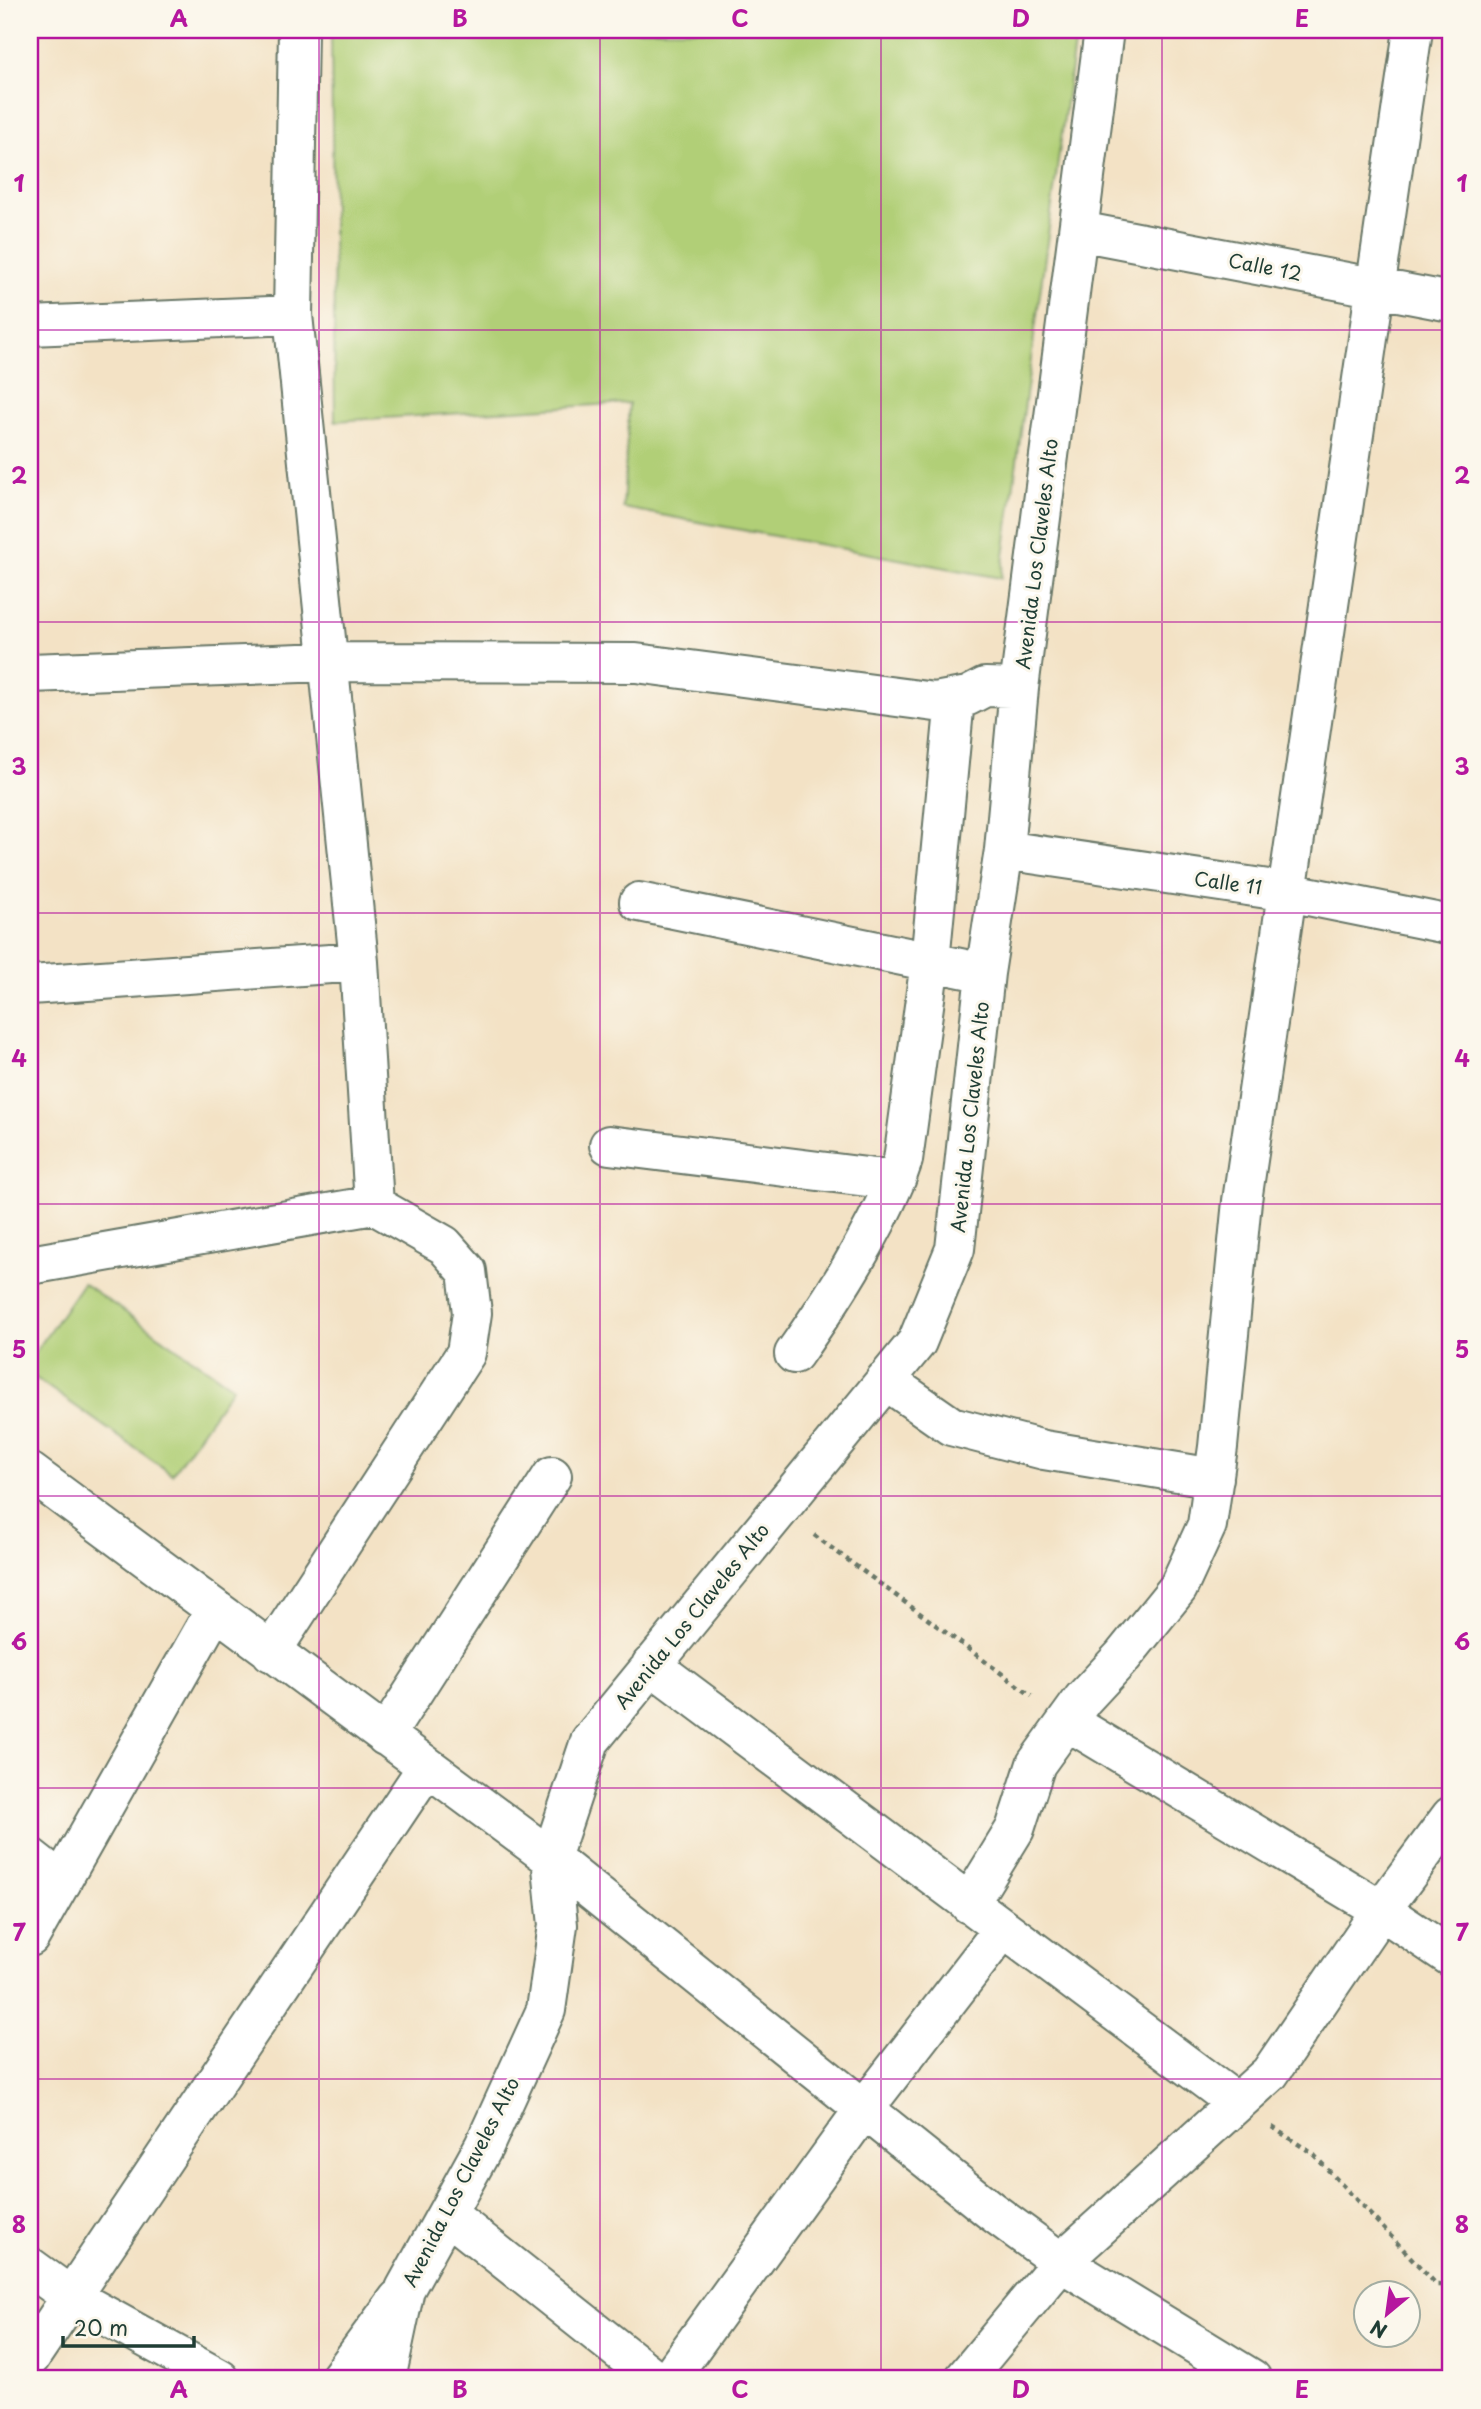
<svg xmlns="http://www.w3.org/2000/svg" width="1481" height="2409" font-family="'Playpen Sans',sans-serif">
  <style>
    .pitch { fill: #b1cf77; stroke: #688656; stroke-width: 2 }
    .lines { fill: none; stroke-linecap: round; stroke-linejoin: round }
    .minor-casing { stroke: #697767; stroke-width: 42 }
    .path { stroke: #697767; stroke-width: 4.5; stroke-dasharray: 5 5; stroke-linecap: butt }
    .minor { stroke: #fff; stroke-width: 38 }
    .grid { fill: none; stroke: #b5179e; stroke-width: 2; stroke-opacity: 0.55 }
    .labels { text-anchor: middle; stroke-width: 6; stroke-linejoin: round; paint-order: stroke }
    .street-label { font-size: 19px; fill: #1f3d34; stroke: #fbf7ec }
    .neatline { fill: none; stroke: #b5179e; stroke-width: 2.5 }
    .grid-label { font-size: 23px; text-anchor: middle; font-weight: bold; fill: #b5179e }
  </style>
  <rect width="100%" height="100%" fill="#fbf7ec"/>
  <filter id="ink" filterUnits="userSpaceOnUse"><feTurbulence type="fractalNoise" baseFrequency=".0143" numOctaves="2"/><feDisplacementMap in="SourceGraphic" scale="14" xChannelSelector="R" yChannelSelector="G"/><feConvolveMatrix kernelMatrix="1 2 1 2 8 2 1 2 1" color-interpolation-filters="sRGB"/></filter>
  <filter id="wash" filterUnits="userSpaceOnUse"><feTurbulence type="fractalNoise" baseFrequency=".00686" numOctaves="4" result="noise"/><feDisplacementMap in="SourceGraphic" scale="28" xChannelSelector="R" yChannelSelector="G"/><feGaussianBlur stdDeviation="1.57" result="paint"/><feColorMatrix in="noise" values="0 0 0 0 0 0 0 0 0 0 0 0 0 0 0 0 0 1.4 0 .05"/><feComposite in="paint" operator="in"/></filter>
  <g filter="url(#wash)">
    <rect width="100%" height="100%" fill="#f3e2c5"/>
    <path class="pitch" d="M331,30H1076L1001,578L623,508L629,403L335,421Z
      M83,1283L233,1387L172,1474L30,1374V1360Z"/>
  </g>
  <g filter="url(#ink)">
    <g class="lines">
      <defs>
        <path id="minor" d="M1079,231L1451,302
          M30,326L293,315
          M30,673L328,662L636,663L935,702L968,696L985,687L1019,688
          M1004,850L1288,892L1451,925
          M639,902L985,973
          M30,985L359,962
          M609,1145L875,1178L897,1177L903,1160L930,962L955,699
          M30,1265L374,1205L359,962L293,315L298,30
          M794,1354C834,1297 870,1241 897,1177
          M885,1380L951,1426L1044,1450L1214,1478
          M30,1472L551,1858L990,2210L1061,2262L1252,2379
          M271,1652L466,1353L472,1313L467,1271L444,1245L374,1205
          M651,1665L1237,2103
          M1067,1721L1381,1910L1451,1957
          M385,1736L552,1476
          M30,1857L62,1882
          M969,1904L1015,1829L1036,1764L1083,1699L1123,1656L1178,1588L1207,1525L1218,1447L1242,1201L1413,30
          M30,1937L215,1610
          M447,2214L655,2379
          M30,2267L70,2296L220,2379
          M30,2358L427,1767
          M339,2379L398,2299
          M386,2379L405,2289L484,2146L546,2010L558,1925L551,1858L590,1741L917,1342L955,1249L985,973L1004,850L1019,688L1104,30
          M669,2379L864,2109L1003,1929
          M964,2379L1061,2262L1270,2073L1381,1910L1451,1816"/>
      </defs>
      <use href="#minor" class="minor-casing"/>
      <path class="path" d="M814,1535L1032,1696
        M1272,2127L1312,2153L1437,2285H1451"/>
      <use href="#minor" class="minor"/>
    </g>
  </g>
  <path class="grid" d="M319,30V2379M600,30V2379M881,30V2379M1162,30V2379M30,330H1451M30,622H1451M30,913H1451M30,1204H1451M30,1496H1451M30,1788H1451M30,2079H1451"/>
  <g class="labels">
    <g class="street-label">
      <text transform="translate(1265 267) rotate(11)" y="7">Calle 12</text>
      <text transform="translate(1037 554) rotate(-83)" y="7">Avenida Los Claveles Alto</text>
      <text transform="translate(1228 883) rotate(8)" y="7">Calle 11</text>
      <text transform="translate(970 1117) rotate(-84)" y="7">Avenida Los Claveles Alto</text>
      <text transform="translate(692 1616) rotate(-51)" y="7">Avenida Los Claveles Alto</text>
      <text transform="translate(461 2182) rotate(-63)" y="7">Avenida Los Claveles Alto</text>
    </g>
  </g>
  <rect width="1481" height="2409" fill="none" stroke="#fbf7ec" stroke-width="77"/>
  <g transform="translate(1387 2314) rotate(209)"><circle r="33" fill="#fbf7ec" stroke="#a3ada2" stroke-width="2"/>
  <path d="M0-5L12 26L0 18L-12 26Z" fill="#b5179e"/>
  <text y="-10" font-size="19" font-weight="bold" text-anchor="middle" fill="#1f3d34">N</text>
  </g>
  <path d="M63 2336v10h131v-10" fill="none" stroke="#1f3d34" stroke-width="3.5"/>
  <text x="74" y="2336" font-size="21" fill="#1f3d34" stroke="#fbf7ec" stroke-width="5" paint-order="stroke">20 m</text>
  <rect x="38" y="38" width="1404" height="2332" class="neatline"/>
  <g class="grid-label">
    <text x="179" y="27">A</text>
    <text x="460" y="27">B</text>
    <text x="740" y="27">C</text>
    <text x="1021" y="27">D</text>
    <text x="1302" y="27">E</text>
    <text x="19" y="192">1</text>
    <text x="1462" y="192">1</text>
    <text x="19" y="484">2</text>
    <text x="1462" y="484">2</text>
    <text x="19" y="775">3</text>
    <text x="1462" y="775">3</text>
    <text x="19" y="1067">4</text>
    <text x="1462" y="1067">4</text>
    <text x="19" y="1358">5</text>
    <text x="1462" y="1358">5</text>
    <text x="19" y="1650">6</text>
    <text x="1462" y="1650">6</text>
    <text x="19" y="1941">7</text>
    <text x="1462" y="1941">7</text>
    <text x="19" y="2233">8</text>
    <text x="1462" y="2233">8</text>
    <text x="179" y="2398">A</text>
    <text x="460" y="2398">B</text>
    <text x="740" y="2398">C</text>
    <text x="1021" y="2398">D</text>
    <text x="1302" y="2398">E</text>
  </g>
</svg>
